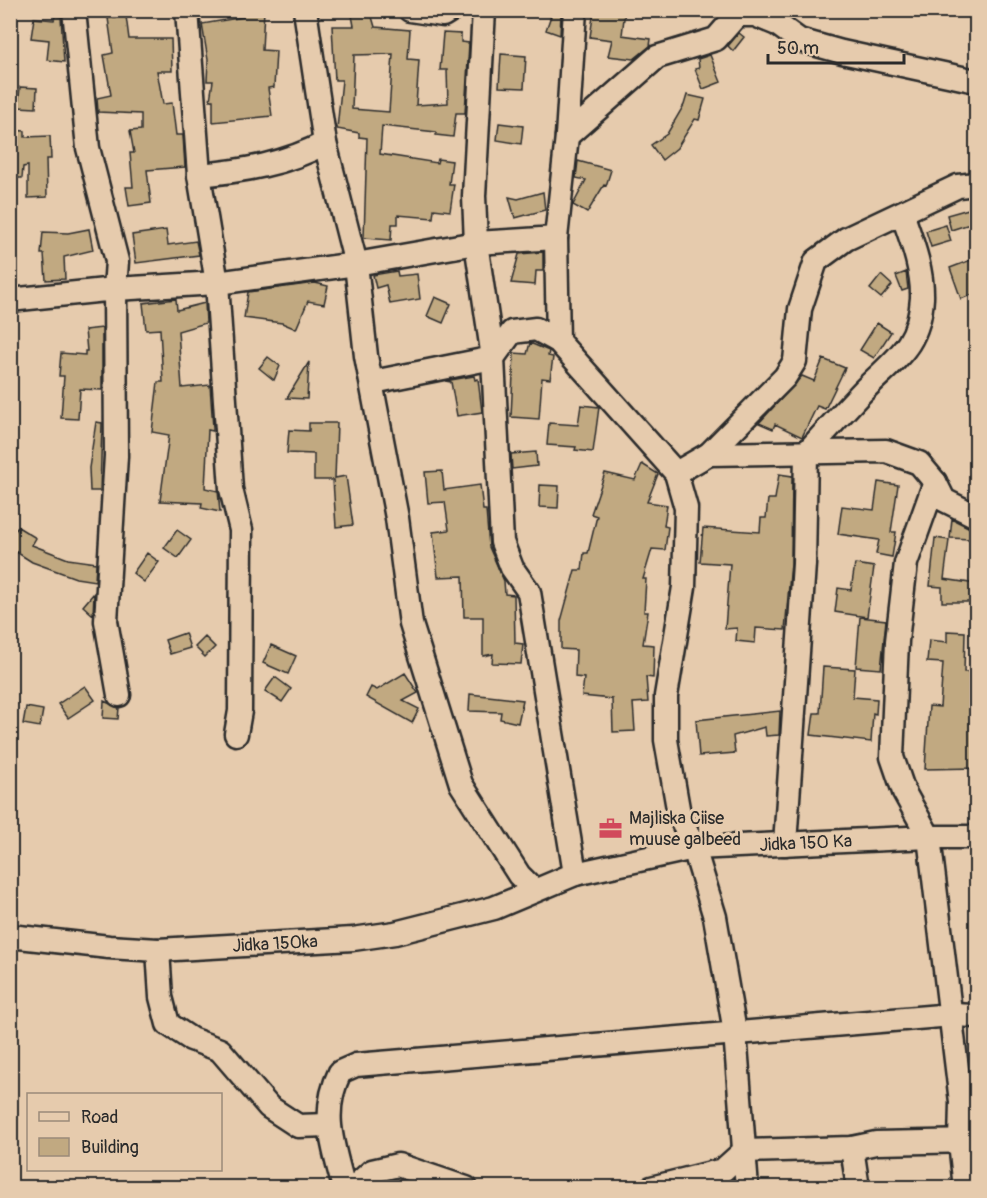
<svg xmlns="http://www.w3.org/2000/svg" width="987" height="1198" font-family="Pangolin,sans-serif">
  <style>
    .building { fill: #c1a981; stroke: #2b2b2b; stroke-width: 1.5; fill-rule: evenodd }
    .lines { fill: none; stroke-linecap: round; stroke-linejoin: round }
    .minor-casing { stroke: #2b2b2b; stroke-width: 27 }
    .minor { stroke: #e6cbad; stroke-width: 22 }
    .labels { text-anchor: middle; stroke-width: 6; stroke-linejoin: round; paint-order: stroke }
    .poi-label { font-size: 18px; fill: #2b2b2b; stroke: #e6cbad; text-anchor: start }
    .street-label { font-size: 18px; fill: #2b2b2b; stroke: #e6cbad }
  </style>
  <rect width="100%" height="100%" fill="#e6cbad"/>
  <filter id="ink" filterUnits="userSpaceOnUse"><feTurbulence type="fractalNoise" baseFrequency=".0167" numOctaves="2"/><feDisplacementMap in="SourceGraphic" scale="12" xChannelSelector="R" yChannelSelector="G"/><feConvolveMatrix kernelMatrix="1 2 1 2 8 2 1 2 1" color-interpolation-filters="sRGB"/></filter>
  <g filter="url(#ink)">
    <path class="building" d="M244,10H264L262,50L276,51L274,87L268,88L272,116L213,122V100H210L213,81H207L208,60L202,24L243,17Z
      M351,10H370L375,27L410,30L408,59L419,60L416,105L448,103L447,70H440L443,33L461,34V42L469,43L465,113H456L453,137L436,135V132L382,126L380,154L437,163L438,159L452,161L449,184H454L450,211L434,209L433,218L398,215V224H392L391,240L364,238L367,138L359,137V133L337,129L342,80H335L332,26H354ZM393,54L389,112L352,109L354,55Z
      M553,10L561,13L560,35L546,30Z
      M594,10H625L622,35L651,39L650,46L634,59L608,56L612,40L590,37Z
      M55,16L61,17L64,62L47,60L49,40L31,38L34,18L54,20Z
      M126,16L129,39H171L172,71H157L163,104L172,103L176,135H183L185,167L147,170L151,203L129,206L126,187H133L130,153H134L130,131L141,130V114L98,112L97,98L111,95L104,55L113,53L108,18Z
      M739,33L744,37L733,51L728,46Z
      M501,54L526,56L524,88L499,87Z
      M710,55L721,82L703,89L695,69L699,68L698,59Z
      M20,87L37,88L36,108L18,107Z
      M687,95L705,99L699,120L695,119L677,148L662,160L651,145L667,134L684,105Z
      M499,123L523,126L521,144L497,140Z
      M10,130L25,131V137L50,136L51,159H46L47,197L28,198V166L23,167L22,178H10Z
      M578,161L611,170L606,186L604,185L587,213L573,205L586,180L576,178Z
      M543,192L545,210L515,218L509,197L518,199Z
      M972,208L976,222L951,230L947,215Z
      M946,225L951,241L931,247L926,231Z
      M89,229L93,250L64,257L65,279L46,280L44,254H41L43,232L68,233Z
      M166,230L168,245L196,241L199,255L136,263L132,235Z
      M543,252V271H536L535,285L511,283L519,254Z
      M976,258V293L961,299L950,268Z
      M397,271L398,276L417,274L420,299L390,304L386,285L376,288L373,275Z
      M906,272L908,289L902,291L896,276Z
      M881,275L892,285L881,298L870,289Z
      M315,283L328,286L324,304L308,301L296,329L282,323L244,318L248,292Z
      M435,297L451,304L443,323L427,316Z
      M176,299L177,310L205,303L206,323L178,331L182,388L210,385L213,428V431L208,430L205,488L218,491L220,512L201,508L202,503L160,501L169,435L152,432L158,382H163L160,329L146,330L143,303Z
      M877,323L891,332L874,358L860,350Z
      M102,328V390L80,389L78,419L61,418L64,376H59L61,353L85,355V351H87L85,330Z
      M530,343L549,351L548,356L553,357L550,379L542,378L539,419L511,417L514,353L527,354Z
      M268,357L280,366L274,380L259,368Z
      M823,359L845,368L825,409L817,406L802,437L775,424L773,429L759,423L802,376L814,381Z
      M309,362L307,399L287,398Z
      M474,376L475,380L478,379L482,412L457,416L451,382L445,381Z
      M581,405L599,407L593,452L575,450L576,447L547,445L549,423L578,425Z
      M96,422L102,423L100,491H90L89,468Z
      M309,423H337L335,478L346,476L353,525L336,527L333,480H314V454L287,453L289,430L309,431Z
      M536,452L537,466L512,469L511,454Z
      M642,464L658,474L647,502L667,505L664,526L668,527L665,550L652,549L643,579H646L644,612H648L643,644L654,645L653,678L646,677L648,702L633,703L635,731L613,732L612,699L582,696L584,678L575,677L576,650L561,649V621L575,570H582L584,553H588L597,516L591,514L605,473L635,480Z
      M442,471L444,490L480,485L483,510H486L489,547L504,581L505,594L514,595L515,643L523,644L521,664L492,663L493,654L483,656V617H464L463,576L438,577L433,532L449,530L445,502L428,503L425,472Z
      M779,474L792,476L791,563L785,630L756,628L755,643L736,641L737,628L725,629L730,564L700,562L703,528L760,532L761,518H766L768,499H775Z
      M878,482L898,485L891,532H896L892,557L876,554L879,540L838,534L842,506L874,510Z
      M540,485L559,486L558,508L539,507Z
      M952,519L970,528V539L950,538Z
      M18,527L36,538L32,545L68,559L96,563L95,581L76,578L32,562L10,548V537Z
      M177,530L191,540L178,558L164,548Z
      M935,538L949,540L944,579L976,584V602H942V587L930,586Z
      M147,553L159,562L144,582L133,573Z
      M855,564L874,567L867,617L835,612L838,588L851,590Z
      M94,593L93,615L83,606Z
      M860,617L886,620L881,669L856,667Z
      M947,631L965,632L964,672H976V768L925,769L929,706L940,707L943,663L927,662L929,640L947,642Z
      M185,633L190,648L170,654L165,640Z
      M205,637L215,647L205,657L195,647Z
      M271,645L296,656L288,674L263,663Z
      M823,667L855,669L853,697L877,699L876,714L873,713L871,742L811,735L814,713H820Z
      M405,673L418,693L403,701L419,709L412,723L366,697L371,687L377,690Z
      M275,677L291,689L282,702L265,691Z
      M85,686L95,700L68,718L58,704Z
      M470,694L523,700L518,723L500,719L501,712L469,711Z
      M104,701L119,708L118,719L103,718Z
      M26,707L43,710L40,727L23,724Z
      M780,711L779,735L766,736L765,727L733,736L735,753L699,756L696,720Z"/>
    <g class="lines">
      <defs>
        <g id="minor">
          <path d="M74,10L88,148L117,261L115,289L217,283L356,264L476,243L556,238"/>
          <path d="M187,10L199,175L217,283L231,489L241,530L240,711L236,734"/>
          <path d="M305,10L325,143L356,264L366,356L397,518L411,624L461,784L519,875L533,889"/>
          <path d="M410,10L443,15L451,10"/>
          <path d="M484,10L474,196L476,243L493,358L502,542L512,568L529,592L575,874"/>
          <path d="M567,136L657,57L716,39L737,15H755L777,24L799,40L842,52L976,81"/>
          <path d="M199,175C243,171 286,164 325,143"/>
          <path d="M10,300L115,289L116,456L106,621L119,695"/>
          <path d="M558,341L556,238L567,136L575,10"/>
          <path d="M373,382L493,358L512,332L536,329L558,341L676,473L686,508L684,587L666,696V740L679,814L694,848L715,917L735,1032L747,1188"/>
          <path d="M709,454L886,451L919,463L935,482L944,500L976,516"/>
          <path d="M676,473L709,454L785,377L795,361L800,309L816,261L846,239L958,186L976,184"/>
          <path d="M935,482L906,563L897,641L892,757L904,792L929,837L961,1102L960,1142L965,1188"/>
          <path d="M785,844L804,564L806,453C825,432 843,412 862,392C893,360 919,348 922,298C923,269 911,239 902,213"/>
          <path id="s1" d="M10,936L109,947L158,950L353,939L395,933L494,908L575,874L694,848L929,837H976"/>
          <path d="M158,950L161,997L168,1024L191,1039L220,1050L269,1107L298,1126L328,1125"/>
          <path d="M852,1148L858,1188"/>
          <path d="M344,1188C333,1145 320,1113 340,1072L356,1065L952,1015L976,1016"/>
          <path d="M353,1188L372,1171L398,1165L466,1188"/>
          <path d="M651,1188L723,1170L744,1151L852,1148L876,1143L976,1141"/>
        </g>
      </defs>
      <use href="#minor" class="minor-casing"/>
      <use href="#minor" class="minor"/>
    </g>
  </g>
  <defs>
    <symbol id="office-bare" viewBox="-9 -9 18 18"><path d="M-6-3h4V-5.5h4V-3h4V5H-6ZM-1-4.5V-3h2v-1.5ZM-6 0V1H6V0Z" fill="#d1495b" stroke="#e6cbad" stroke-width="2.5" paint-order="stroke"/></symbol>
  </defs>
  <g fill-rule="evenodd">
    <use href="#office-bare" x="594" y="812" width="33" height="33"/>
  </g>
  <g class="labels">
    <g class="poi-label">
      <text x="629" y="824">Majliska Ciise<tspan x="629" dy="21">muuse galbeed</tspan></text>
    </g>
    <g class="street-label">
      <text dy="6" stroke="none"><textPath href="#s1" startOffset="810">Jidka 150 Ka</textPath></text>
      <text dy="6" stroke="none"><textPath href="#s1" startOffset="266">Jidka 150ka</textPath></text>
    </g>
  </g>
  <rect width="987" height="1198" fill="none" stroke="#e6cbad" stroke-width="36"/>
  <rect x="18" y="18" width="951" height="1162" fill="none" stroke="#2b2b2b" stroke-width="2" filter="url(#ink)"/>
  <rect x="27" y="1093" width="195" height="78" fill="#e6cbad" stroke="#9b8b79" stroke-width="1.5"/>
  <rect x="39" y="1112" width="30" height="9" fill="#e6cbad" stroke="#9b8b79" stroke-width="1.5"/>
  <text x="81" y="1123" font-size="18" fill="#2b2b2b">Road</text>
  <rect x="39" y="1138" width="30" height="18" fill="#c1a981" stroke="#9b8b79" stroke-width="1.5"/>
  <text x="81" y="1153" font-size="18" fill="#2b2b2b">Building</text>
  <path d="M768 54v9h136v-9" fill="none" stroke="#2b2b2b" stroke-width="3"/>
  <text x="777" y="54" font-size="18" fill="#2b2b2b" stroke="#e6cbad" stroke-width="4.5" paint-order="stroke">50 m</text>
</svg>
